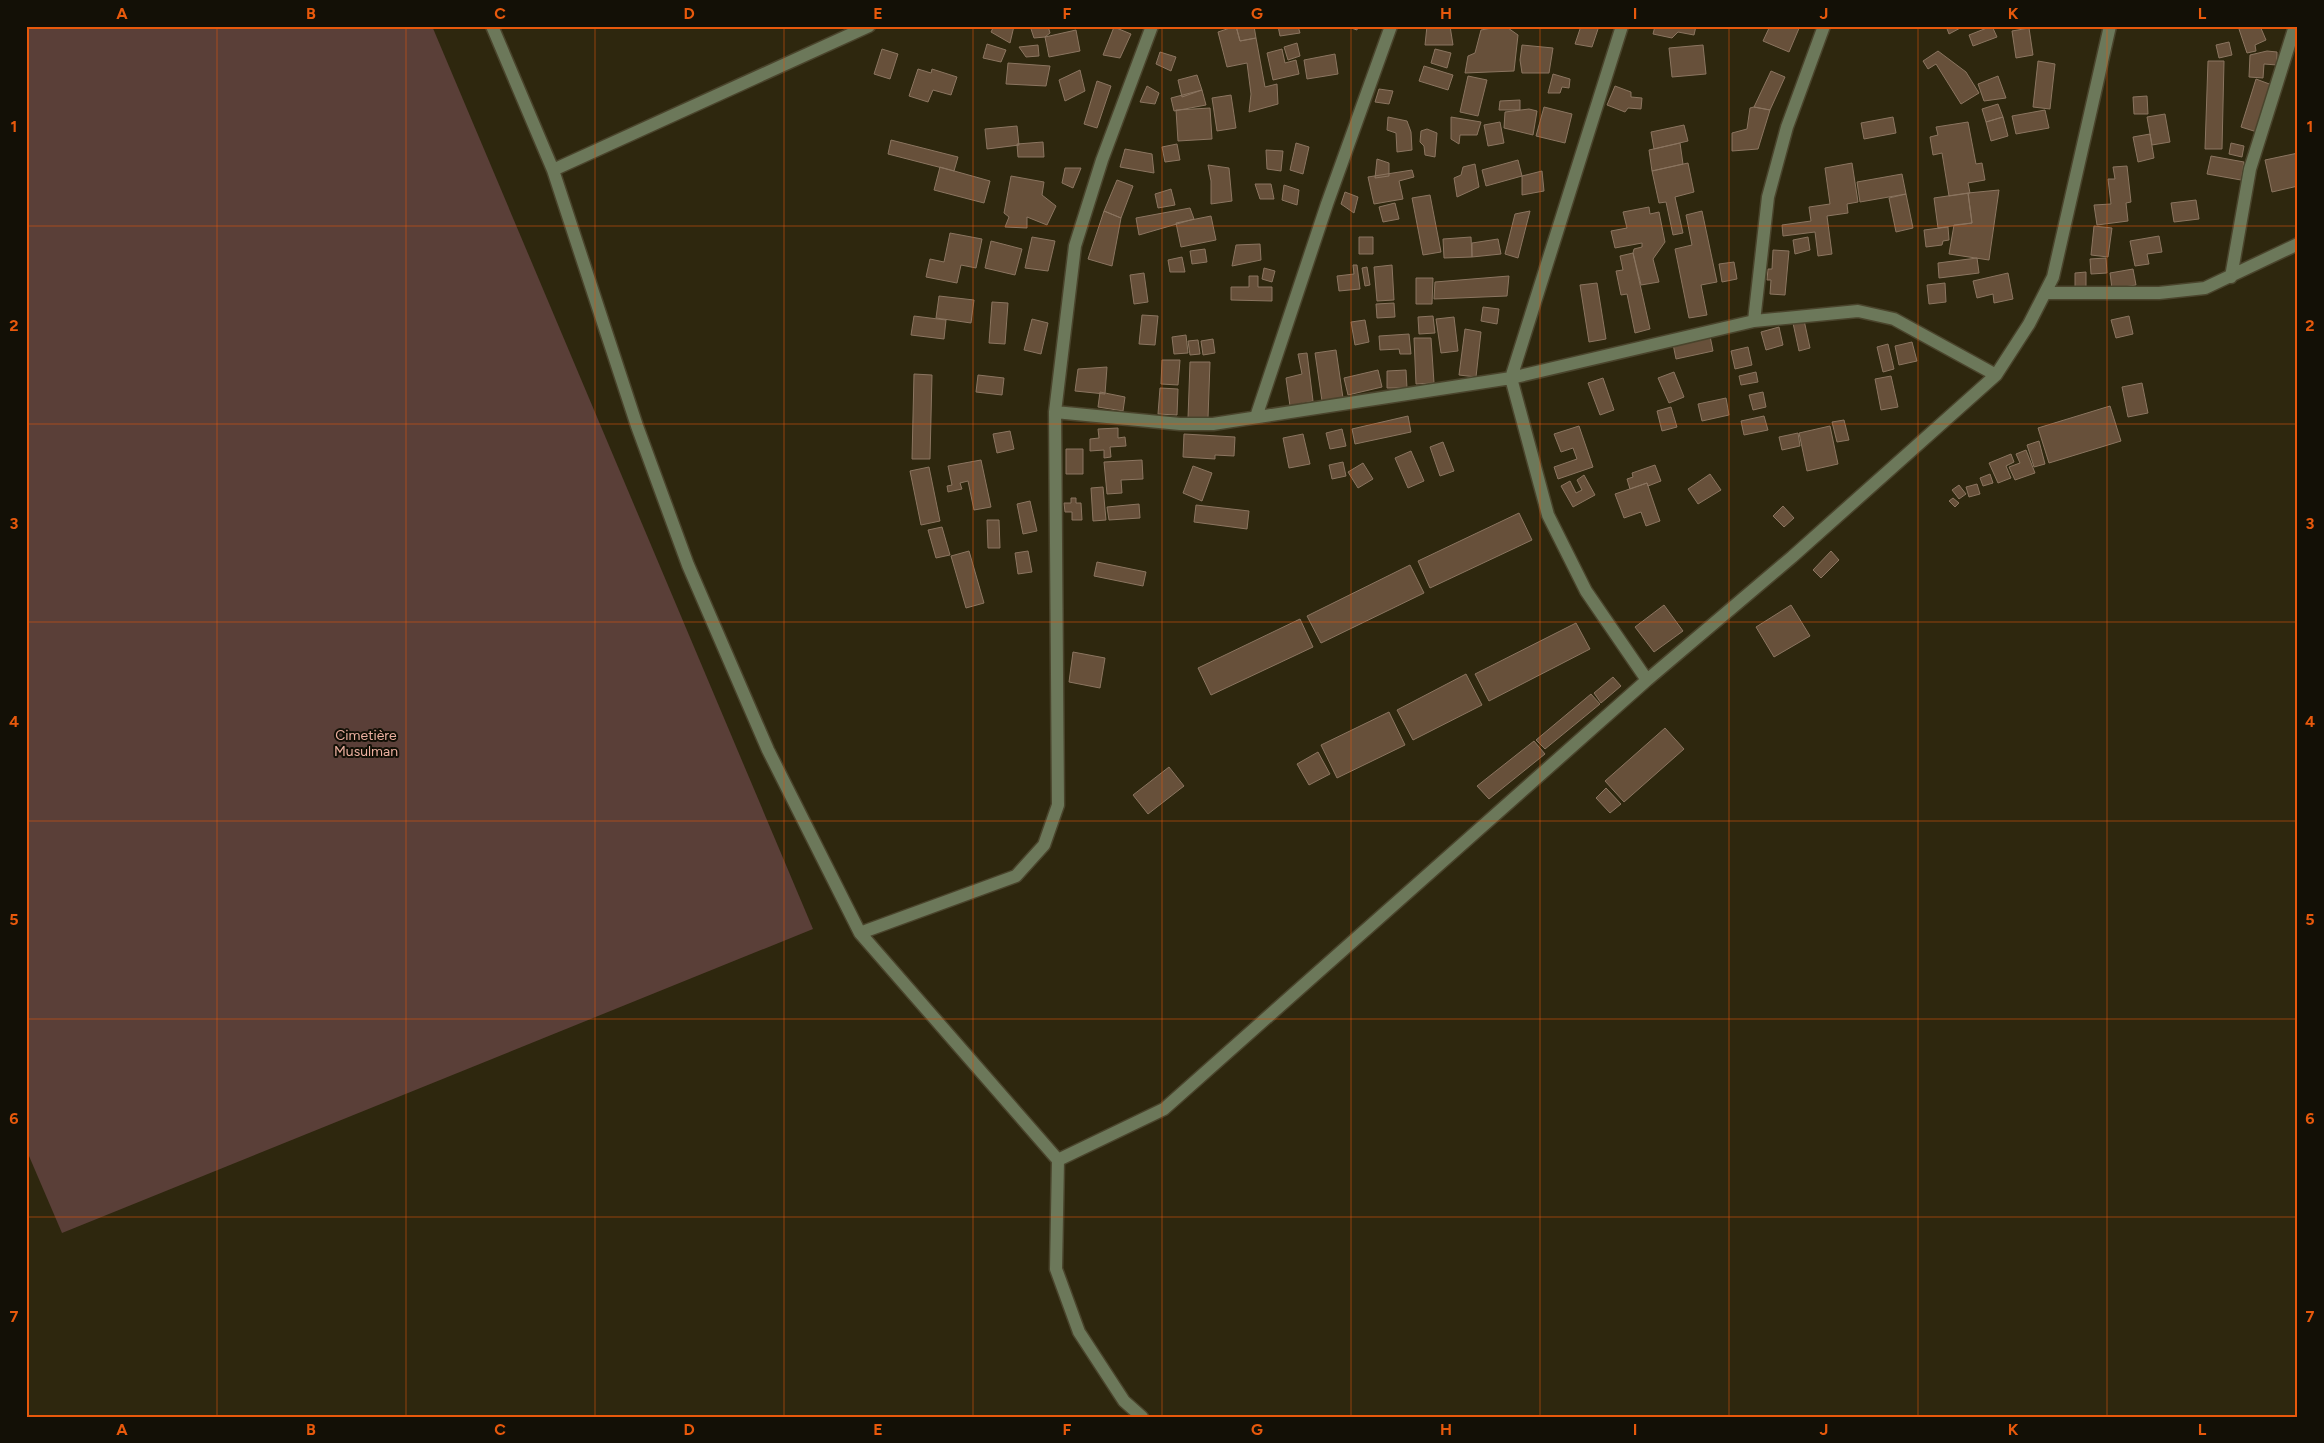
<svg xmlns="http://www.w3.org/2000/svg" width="2324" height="1443" font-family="Figtree,sans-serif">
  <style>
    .green { fill: #5a3f38 }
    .building { fill: #67503a; stroke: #8b7560 }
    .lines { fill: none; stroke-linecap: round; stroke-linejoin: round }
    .minor-casing { stroke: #4a442c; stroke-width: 15 }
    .minor { stroke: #6c785a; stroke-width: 12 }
    .grid { fill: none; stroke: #e8590c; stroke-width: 1; stroke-opacity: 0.55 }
    .labels { text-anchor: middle; stroke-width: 4; stroke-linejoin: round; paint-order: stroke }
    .park-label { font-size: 14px; fill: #edb0a0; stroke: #131006 }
    .neatline { fill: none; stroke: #e8590c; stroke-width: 2 }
    .grid-label { font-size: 16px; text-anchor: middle; font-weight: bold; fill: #e8590c }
  </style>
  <rect width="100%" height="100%" fill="#2e270e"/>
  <path class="green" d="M26,26H432L813,929L62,1233L26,1149Z"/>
  <path class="building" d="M994,26H1014L1010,43L991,32Z
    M1030,26H1048L1050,33L1045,37L1034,38Z
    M1236,26H1254L1256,38L1240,41Z
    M1236,26L1240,41L1256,38L1265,87L1277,84L1278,104L1249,112L1251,94L1247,63L1227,67L1218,32Z
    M1278,26H1298L1300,33L1280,36Z
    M1345,26H1358L1357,30Z
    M1427,26H1450L1453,45H1425Z
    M1581,26H1599L1592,47L1575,44Z
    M1655,26H1696L1694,35L1678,32L1672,38L1653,34Z
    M1770,26H1800L1789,52L1763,41Z
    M1946,26H1964L1949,34Z
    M1992,26L1997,37L1973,46L1969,35Z
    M2238,26H2260L2266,40L2255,45L2256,51L2247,53Z
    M1114,27L1131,34L1120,58L1103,55Z
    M1497,27L1508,28L1518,35L1514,71L1465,73L1468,56L1475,53L1481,30Z
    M2029,28L2033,55L2016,58L2012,31Z
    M1076,30L1080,51L1049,57L1045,37Z
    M2229,42L2232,55L2219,58L2216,45Z
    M1297,43L1300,56L1288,60L1284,47Z
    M987,44L1006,50L1001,62L983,58Z
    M1038,45L1039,56L1026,57L1019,47Z
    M1522,45L1553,48L1549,73H1522L1520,60Z
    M1703,45L1706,74L1672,77L1669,48Z
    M882,49L898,54L890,79L874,74Z
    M1282,49L1285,63L1296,60L1299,74L1273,80L1267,53Z
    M1435,49L1451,53L1447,68L1431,63Z
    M1938,51L1966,72L1979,93L1961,104L1936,64L1928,69L1923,61Z
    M2267,51L2277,52V65L2264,64L2263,78L2249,77L2250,55Z
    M1160,52L1176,57L1171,71L1156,64Z
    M1335,54L1338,74L1307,79L1304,60Z
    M2038,61L2055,64L2050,109L2033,107Z
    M2208,61H2224L2222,149H2205Z
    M1008,63L1050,66L1046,86L1006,84Z
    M1424,66L1453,75L1448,90L1419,81Z
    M918,69L931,73L932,69L957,77L951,95L933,90L928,102L909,96Z
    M1080,70L1085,91L1065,101L1059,80Z
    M1771,71L1785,77L1770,110L1754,107Z
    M1553,74L1570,79L1569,88L1562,87L1560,93H1548Z
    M1197,75L1202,90L1182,97L1178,80Z
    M1468,76L1487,80L1478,116L1460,112Z
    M1998,76L2006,98L1984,101L1978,84Z
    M2256,79L2272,85L2257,132L2241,127Z
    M1097,81L1111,86L1097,128L1084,124Z
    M1147,86L1159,93L1155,104L1140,102Z
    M1615,86L1631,92V97L1642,98L1641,109L1628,108L1625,112L1607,105Z
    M1379,89L1393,91L1389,104L1375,102Z
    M1202,90L1206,105L1174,111L1171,98Z
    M1231,95L1236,128L1217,131L1212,98Z
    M2147,96L2148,114H2134L2133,97Z
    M1520,100V110H1499L1500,101Z
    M1998,104L2003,117L1986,122L1982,109Z
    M1544,107L1572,114L1565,143L1536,136Z
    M1754,107L1770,110L1758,149L1732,151V133L1747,129L1750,108Z
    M1210,108L1212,139L1178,141L1176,110Z
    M1529,109L1537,111L1533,135L1504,128L1505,112Z
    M2045,110L2049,128L2016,134L2012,116Z
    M2165,114L2170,142L2152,145L2147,117Z
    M1388,117L1407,121L1411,132L1412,150L1397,152L1396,133L1387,130Z
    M1451,117L1481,122L1477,135H1460L1459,144L1451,139Z
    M1893,117L1896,133L1864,139L1861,123Z
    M2003,117L2008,136L1991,141L1986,122Z
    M1500,122L1504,143L1488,146L1484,125Z
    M1968,122L1976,164L1982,163L1985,180L1968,183L1970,193L1949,196L1942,153L1933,155L1930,137L1938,135L1936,127Z
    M1684,125L1688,141L1654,149L1651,132Z
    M1017,126L1019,145L987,149L985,129Z
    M1427,129L1437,133L1435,157L1425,155L1424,146L1420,142L1421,131Z
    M2150,134L2154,158L2138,162L2133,137Z
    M891,140L958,157L954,171L888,154Z
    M1043,142L1044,157H1018L1017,144Z
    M1296,143L1309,147L1303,174L1290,170Z
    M1680,143L1683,164L1652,171L1649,150Z
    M2231,143L2244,146L2242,157L2229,154Z
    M1177,144L1180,160L1165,162L1162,147Z
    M1125,149L1152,154L1154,173L1120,167Z
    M1266,150L1283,151L1281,171L1267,169Z
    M2298,153V186L2272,192L2265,160Z
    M2211,156L2244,162L2241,180L2207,174Z
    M1377,159L1389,163V176L1375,178Z
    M1518,160L1522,176L1486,186L1482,170Z
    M1688,163L1694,192L1675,197L1683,233L1673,235L1666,202L1659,203L1652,171Z
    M1852,163L1858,202L1847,204L1848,213L1827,216L1832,254L1818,256L1815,232L1783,236L1782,225L1811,221L1809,207L1830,204L1825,168Z
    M1475,164L1479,187L1457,197L1454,178L1461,175L1463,167Z
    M1208,165L1229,168L1232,201L1211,204V181Z
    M2127,166L2131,202L2126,203L2128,221L2097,225L2094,205L2111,204L2108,179H2115L2113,167Z
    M940,167L990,181L984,203L934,190Z
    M1065,168H1081L1073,188L1062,183Z
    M1412,170L1414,177L1399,181L1403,199L1374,204L1368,177Z
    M1542,171L1544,191L1522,195V176Z
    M1902,174L1906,194L1860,202L1857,182Z
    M1011,176L1044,182L1042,195L1056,206L1047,225L1027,217V228L1005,227L1009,217L1004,213Z
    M1117,180L1133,186L1121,218L1104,211Z
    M1255,184H1271L1274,199H1260Z
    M1284,185L1299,190L1297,205L1282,200Z
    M1171,189L1175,205L1158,208L1155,194Z
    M1999,190L1989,260L1949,254L1954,225L1972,223L1968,193Z
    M1345,192L1358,197L1354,213L1341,204Z
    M1968,193L1972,223L1938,228L1934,198Z
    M1906,194L1913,228L1896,232L1889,198Z
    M1430,195L1441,252L1423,255L1412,198Z
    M2196,200L2199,219L2174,222L2171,203Z
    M1395,203L1399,219L1383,222L1379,207Z
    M1649,207L1650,214L1659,212L1665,242L1653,259L1659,282L1641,285L1633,253L1634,249L1642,247V243L1615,248L1611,231L1627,228L1623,212Z
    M1190,208L1194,219L1139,235L1136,218Z
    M1104,211L1121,218L1112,266L1088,259Z
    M1530,211L1518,258L1505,254L1515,214Z
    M1702,211L1717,282L1701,285L1707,315L1689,318L1675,249L1692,245L1686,215Z
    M1211,216L1216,240L1181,247L1176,223Z
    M2094,226L2112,228L2108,257L2091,255Z
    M1948,227L1949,240L1943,241L1942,245L1926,247L1924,230Z
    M950,233L982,239L976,268L961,265L957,283L926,277L930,259L944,262Z
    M2159,236L2162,252L2147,254L2149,264L2135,266L2130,241Z
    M1032,237L1055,241L1048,271L1025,268Z
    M1359,237H1373V254H1359Z
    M1471,237L1472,257L1444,258L1443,239Z
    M1808,237L1810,250L1795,254L1793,240Z
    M1498,239L1501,254L1472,257V243Z
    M991,241L1022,249L1015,275L985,268Z
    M1260,244L1261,260L1232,266L1236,245Z
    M1205,249L1207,262L1192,264L1190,251Z
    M1773,250L1789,251L1785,295L1770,294L1771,280H1767L1768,269H1772Z
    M1633,253L1650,329L1635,333L1627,294L1621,295L1616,271L1623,270L1620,256Z
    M1182,257L1185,272H1170L1168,260Z
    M1977,258L1979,273L1939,278L1938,263Z
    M2106,258L2107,273L2091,274L2090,259Z
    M1734,262L1737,279L1722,282L1719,264Z
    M1353,265H1357L1360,289L1339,291L1337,276L1354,274Z
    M1392,265L1394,300L1377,301L1374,267Z
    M1367,267L1370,285L1365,286L1362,268Z
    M1264,268L1275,271L1272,282L1262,279Z
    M2133,269L2136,285L2112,289L2110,273Z
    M2086,272V291H2075V273Z
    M1144,273L1148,302L1134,304L1130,275Z
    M2008,273L2013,299L1994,303L1993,294L1977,298L1973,281Z
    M1249,276H1258V287H1272V301L1231,300V287H1249Z
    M1509,276L1507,296L1434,299L1435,282Z
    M1416,278H1433L1432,304H1416Z
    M1597,283L1606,339L1589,342L1580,285Z
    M1945,283L1946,302L1929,304L1927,285Z
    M939,296L974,300L971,323L936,318Z
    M992,302L1008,303L1005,344L989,343Z
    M1394,303L1395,317L1377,318L1376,304Z
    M1483,307L1499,309L1497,324L1481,321Z
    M1142,315L1158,316L1155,345L1139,344Z
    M914,316L946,320L944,339L911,335Z
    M1433,316L1435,333L1419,334L1418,317Z
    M2129,316L2133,334L2116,338L2111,320Z
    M1454,317L1458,351L1441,353L1436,319Z
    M1032,319L1048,323L1041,354L1024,350Z
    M1365,320L1369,342L1355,345L1351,322Z
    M1804,320L1810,348L1799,351L1793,323Z
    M1779,327L1783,345L1766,350L1761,332Z
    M1465,329L1481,332L1476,377L1459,375Z
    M1409,334L1411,354H1400L1399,349L1380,350L1379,336Z
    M1186,335L1188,353L1174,354L1172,337Z
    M1710,336L1713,351L1676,359L1673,344Z
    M1414,338H1431L1434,383L1416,384Z
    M1213,339L1215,353L1203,355L1201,341Z
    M1198,340L1200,354L1190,355L1188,341Z
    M1912,342L1917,361L1899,365L1895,346Z
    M1888,344L1894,369L1883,372L1877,347Z
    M1748,347L1752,365L1735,369L1731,351Z
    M1336,350L1343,398L1322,401L1315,353Z
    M1307,353L1313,401L1290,406L1286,378L1302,374L1298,354Z
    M1162,360H1180L1178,385L1161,384Z
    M1190,362H1210L1208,418H1188Z
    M1107,367L1105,394L1075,391L1078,369Z
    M1378,370L1382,387L1348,395L1344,378Z
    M1406,370L1407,388H1387V371Z
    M1674,372L1684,397L1669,403L1658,378Z
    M1756,372L1758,382L1741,385L1739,376Z
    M914,374L932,375L930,459H912Z
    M978,375L1004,378L1002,395L976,392Z
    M1891,376L1898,407L1881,410L1875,379Z
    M1603,378L1614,410L1600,415L1588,383Z
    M2142,383L2148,413L2128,417L2122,387Z
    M1160,388L1178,389L1177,415L1158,414Z
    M1100,392L1125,397L1123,411L1098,407Z
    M1763,392L1766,407L1753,410L1749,395Z
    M1726,398L1729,415L1702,421L1698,404Z
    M2110,406L2121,441L2049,463L2038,428Z
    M1671,407L1677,427L1662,431L1657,411Z
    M1408,416L1411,432L1355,444L1352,429Z
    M1764,416L1768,430L1744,435L1741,421Z
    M1844,420L1849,440L1837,442L1832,422Z
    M1579,426L1593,467L1558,479L1554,467L1577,459L1573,448L1561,452L1554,434Z
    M1830,426L1838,464L1807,471L1799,433Z
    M1118,428V438L1125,437L1126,446L1110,447L1111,457L1104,458V450L1090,451V439L1099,438L1098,429Z
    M1342,429L1346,446L1330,449L1326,433Z
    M1010,431L1014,449L997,453L993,434Z
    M1798,433L1800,446L1782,450L1779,437Z
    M1184,434L1235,437L1234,456L1215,455V459L1183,457Z
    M1303,434L1310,464L1289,468L1283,438Z
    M2039,441L2045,464L2034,467L2027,445Z
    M1443,442L1454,471L1440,476L1430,447Z
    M1066,449H1083V474H1066Z
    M2026,450L2035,473L2015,480L2009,467L2020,463L2016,454Z
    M1411,451L1424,481L1408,488L1395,458Z
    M2011,454L2014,462L2006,466L2011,478L1998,483L1989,463Z
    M981,460L991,507L974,510L968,481L960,483L962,489L948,492L947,486L952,485L948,466Z
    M1142,460L1143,479L1121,480L1122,493L1107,494L1104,462Z
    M1343,462L1346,476L1332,479L1329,465Z
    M1363,463L1373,479L1358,488L1348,472Z
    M1655,465L1661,481L1648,486L1647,483L1630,489L1627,479L1633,477L1632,473Z
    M1193,466L1212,473L1202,501L1183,493Z
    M929,467L940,521L921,525L910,471Z
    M1710,474L1721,490L1698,504L1688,489Z
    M1990,474L1993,483L1983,486L1980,478Z
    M1584,475L1595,495L1573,507L1561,486L1570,481L1576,493L1582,490L1577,480Z
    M1647,483L1660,521L1646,526L1641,512L1624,518L1615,494Z
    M1977,484L1980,494L1969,497L1966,487Z
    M1959,485L1966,494L1959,499L1952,490Z
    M1103,487L1106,520L1093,521L1091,488Z
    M1071,498H1076V503H1081L1082,520H1072V512H1065L1064,503H1071Z
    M1953,498L1959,503L1955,507L1949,501Z
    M1030,501L1037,531L1023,534L1017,504Z
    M1139,504L1140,518L1109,520L1107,507Z
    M1196,505L1249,511L1247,529L1194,522Z
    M1783,506L1794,518L1784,527L1773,516Z
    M1519,513L1532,540L1430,588L1418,561Z
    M987,520H999L1000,548H988Z
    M942,527L950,555L936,558L928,530Z
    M969,551L984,603L966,608L951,556Z
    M1028,551L1032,572L1018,574L1015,553Z
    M1831,551L1839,560L1821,578L1813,570Z
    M1097,562L1146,572L1143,586L1094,576Z
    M1410,565L1424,593L1321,643L1307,616Z
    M1664,605L1683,631L1654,652L1635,627Z
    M1791,605L1810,636L1774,657L1756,627Z
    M1300,619L1313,647L1211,695L1198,668Z
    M1576,623L1590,649L1489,701L1475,674Z
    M1073,652L1105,658L1100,688L1069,682Z
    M1466,674L1482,705L1413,740L1397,710Z
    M1613,677L1621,686L1601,703L1594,693Z
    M1591,694L1600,704L1545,749L1536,740Z
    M1389,712L1405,745L1337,778L1321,745Z
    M1665,728L1684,749L1624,802L1605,781Z
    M1534,741L1545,754L1489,799L1477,786Z
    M1318,752L1330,774L1309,785L1297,764Z
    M1169,767L1184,786L1148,814L1133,795Z
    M1606,788L1621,804L1610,813L1596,798Z"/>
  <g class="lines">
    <defs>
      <path id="minor" d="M492,26L553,170L637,426L688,565L768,750L860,933L1058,1160L1056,1269L1079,1332L1124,1401L1142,1417
        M1622,26L1511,378L1548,515L1586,591L1647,680
        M553,170L869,26
        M2231,277L2250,169L2295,26
        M2046,293H2159L2205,288L2298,244
        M1754,321L1768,197L1787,127L1824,26
        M1055,412L1180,424H1213L1511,378L1754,321L1858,311L1894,319L1996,375
        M1256,417L1327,204L1391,26
        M860,933L1016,876L1044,845L1058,805L1055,412L1075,246L1102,160L1152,26
        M1058,1160L1164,1109L1647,680L1792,557L1996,375L2029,324L2053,277L2110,26"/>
    </defs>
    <use href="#minor" class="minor-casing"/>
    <use href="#minor" class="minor"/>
  </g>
  <path class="grid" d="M217,26V1417M406,26V1417M595,26V1417M784,26V1417M973,26V1417M1162,26V1417M1351,26V1417M1540,26V1417M1729,26V1417M1918,26V1417M2107,26V1417M26,226H2298M26,424H2298M26,622H2298M26,821H2298M26,1019H2298M26,1217H2298"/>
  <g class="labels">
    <g class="park-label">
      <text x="366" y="740">Cimetière<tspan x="366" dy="16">Musulman</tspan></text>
    </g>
  </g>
  <rect width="2324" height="1443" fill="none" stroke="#131006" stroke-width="55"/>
  <rect x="28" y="28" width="2268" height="1388" class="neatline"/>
  <g class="grid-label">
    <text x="122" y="19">A</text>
    <text x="311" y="19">B</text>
    <text x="500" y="19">C</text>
    <text x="689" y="19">D</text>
    <text x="878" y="19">E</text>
    <text x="1067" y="19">F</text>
    <text x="1257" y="19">G</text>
    <text x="1446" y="19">H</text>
    <text x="1635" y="19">I</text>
    <text x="1824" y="19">J</text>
    <text x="2013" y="19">K</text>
    <text x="2202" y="19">L</text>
    <text x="14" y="132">1</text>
    <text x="2310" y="132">1</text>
    <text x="14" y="331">2</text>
    <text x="2310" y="331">2</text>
    <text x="14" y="529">3</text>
    <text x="2310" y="529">3</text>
    <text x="14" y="727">4</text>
    <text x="2310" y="727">4</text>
    <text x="14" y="925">5</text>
    <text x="2310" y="925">5</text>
    <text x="14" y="1124">6</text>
    <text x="2310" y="1124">6</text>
    <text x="14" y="1322">7</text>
    <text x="2310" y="1322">7</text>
    <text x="122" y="1435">A</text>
    <text x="311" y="1435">B</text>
    <text x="500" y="1435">C</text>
    <text x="689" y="1435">D</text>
    <text x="878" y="1435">E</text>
    <text x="1067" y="1435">F</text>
    <text x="1257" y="1435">G</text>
    <text x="1446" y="1435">H</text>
    <text x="1635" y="1435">I</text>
    <text x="1824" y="1435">J</text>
    <text x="2013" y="1435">K</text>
    <text x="2202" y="1435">L</text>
  </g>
</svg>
